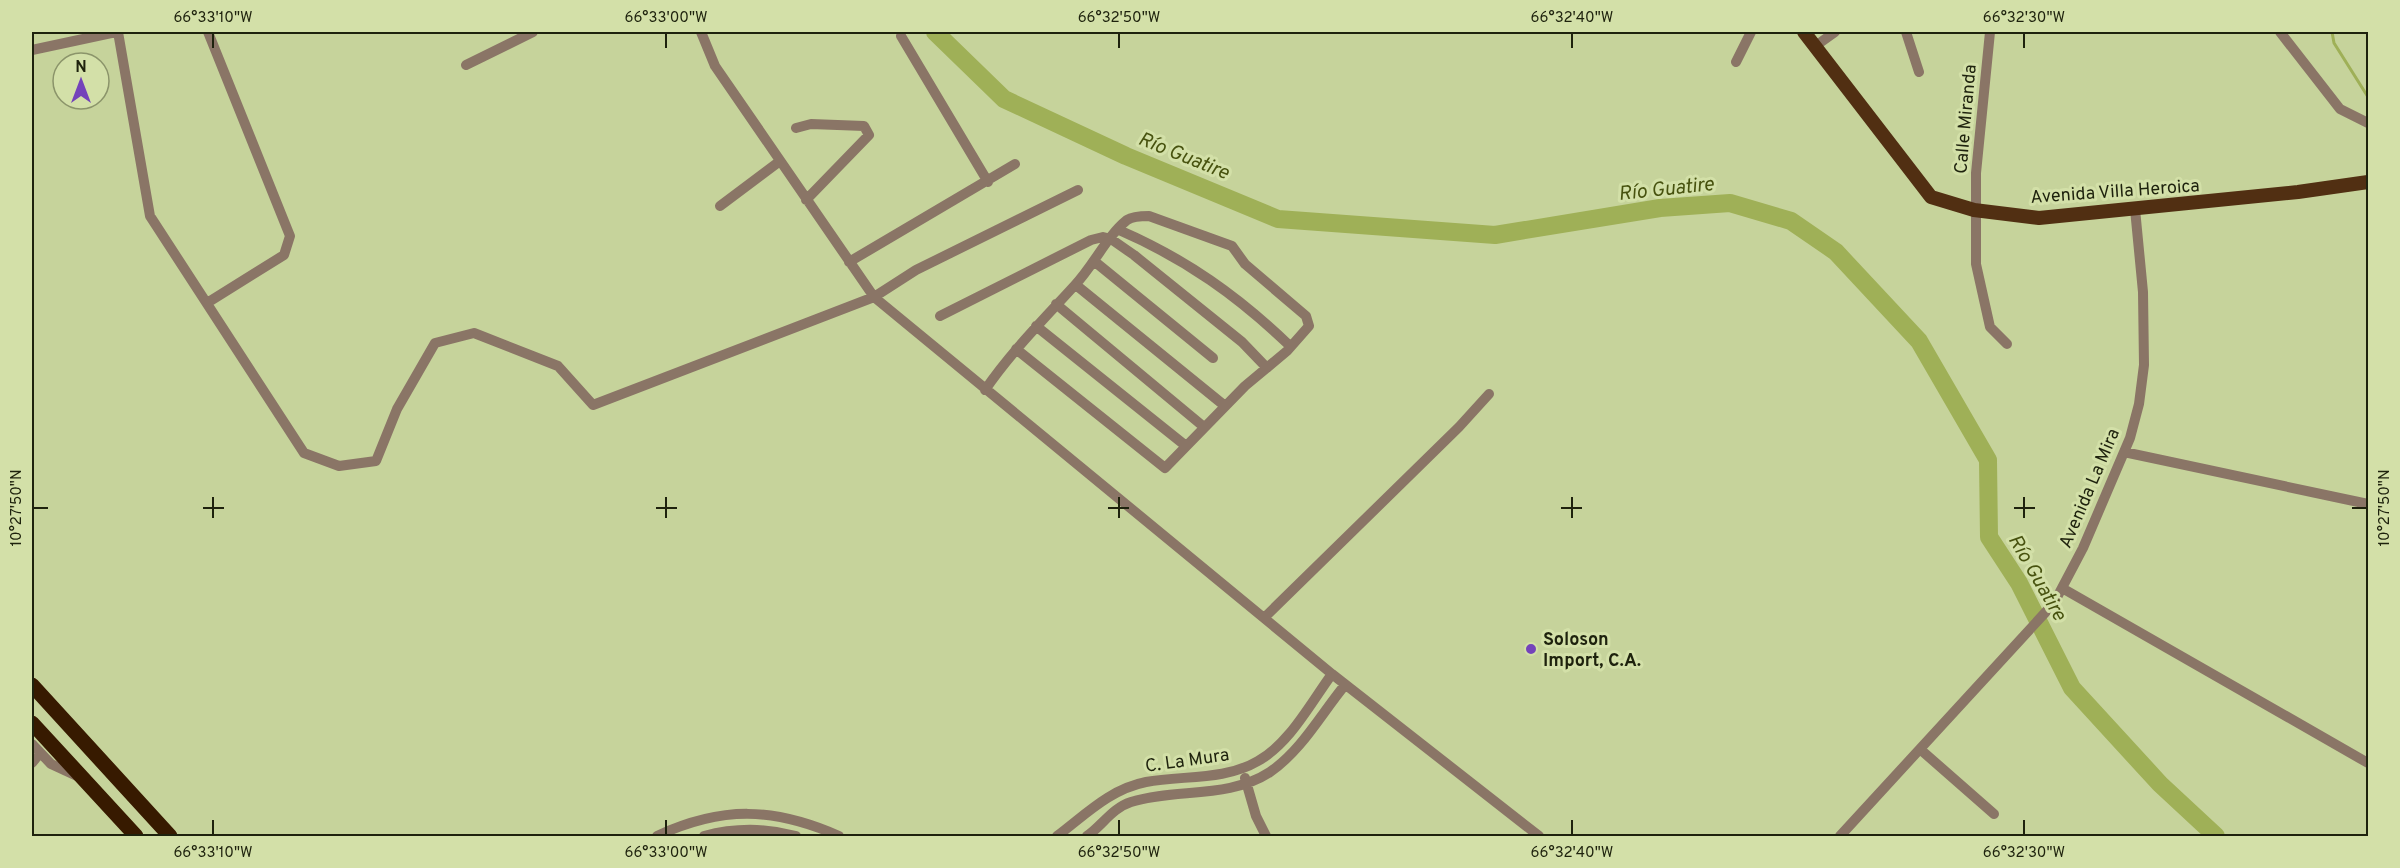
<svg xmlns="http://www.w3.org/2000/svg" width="2400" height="868" font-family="Overpass,sans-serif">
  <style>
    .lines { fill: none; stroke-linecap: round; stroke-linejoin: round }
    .stream { stroke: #9fb057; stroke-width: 3 }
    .river { stroke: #9fb057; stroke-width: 18 }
    .minor { stroke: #8a7566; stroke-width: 10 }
    .major { stroke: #512f12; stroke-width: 14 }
    .highway { stroke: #371a00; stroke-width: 15 }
    .ticks { fill: none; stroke: #1e220d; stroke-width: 2 }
    .poi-dot { fill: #7443ba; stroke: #d3e0a8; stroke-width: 2 }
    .labels { text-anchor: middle; stroke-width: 6; stroke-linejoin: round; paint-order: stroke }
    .street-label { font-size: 18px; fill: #1e220d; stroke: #d3e0a8 }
    .poi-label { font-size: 18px; font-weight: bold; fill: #1e220d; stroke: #d3e0a8; text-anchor: start }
    .water-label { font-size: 20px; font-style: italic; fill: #47520f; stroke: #d3e0a8 }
    .neatline { fill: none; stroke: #1e220d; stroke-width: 2 }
    .ticks-label { font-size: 15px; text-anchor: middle; fill: #1e220d }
  </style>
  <rect width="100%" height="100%" fill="#c6d39b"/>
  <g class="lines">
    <path class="stream" d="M2332,32L2334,43L2368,97"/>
    <path class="river" d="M935,32L1004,99L1126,156L1278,219L1495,235L1660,208L1730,203L1791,221L1836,252L1919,341L1988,460L1989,537L2019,583L2072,688L2160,784L2216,836"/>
    <path class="minor" d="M118,32L150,216L304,453L339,466L376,461L397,409L435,343L474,333L558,366L593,405L874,297L916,270L1078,190
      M701,32L715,66L874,297L1332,674L1539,836
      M1906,32L1919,72
      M1990,32L1976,173V264L1990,327L2007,344
      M2280,32L2340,109L2368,123
      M901,36L988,182
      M1814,47L1835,32
      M32,50L116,32
      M1736,62L1751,32
      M466,65L533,32
      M796,128L811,124L864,126L869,135L806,200
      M720,206L780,161
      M1119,230C1186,259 1238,296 1290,346
      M1094,261L1213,358
      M849,262L1015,164
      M1076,285L1225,406
      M207,303L284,255L290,236L208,32
      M1056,304L1204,427
      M940,316L1091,240L1103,237L1111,239L1134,255L1242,342L1267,368
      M1036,326L1186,446
      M985,390C1011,352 1044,319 1075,285C1094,265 1106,237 1127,220C1133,216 1142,216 1149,216L1232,246L1245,264L1306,316L1309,326L1287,351L1245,386L1165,468L1016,349
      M2124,452L2368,504
      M2062,588L2368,763
      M1264,618L1459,427L1489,394
      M32,744L51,764L77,776
      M1921,750L1994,814
      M32,763L40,753
      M1245,778L1256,816L1266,836
      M657,836C722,806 773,807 839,836
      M704,836C734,828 766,828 796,836
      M1057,836C1085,815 1110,789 1146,782C1183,775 1224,781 1258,761C1290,743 1310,704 1332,674
      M1087,836C1102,826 1112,808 1131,802C1175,788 1229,799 1270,772C1302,750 1321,714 1345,685
      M1840,836L2054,603L2083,548L2130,438L2139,404L2144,365L2143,292L2135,209"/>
    <path class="major" d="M1804,32L1931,197L1974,210L2039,218L2298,192L2368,182"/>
    <path class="highway" d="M32,685L170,836
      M32,723L136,836"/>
  </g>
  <path class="ticks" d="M213,33V48M666,33V48M1119,33V48M1572,33V48M2024,33V48M213,497V518M666,497V518M1119,497V518M1572,497V518M2024,497V518M33,508H48M203,508H224M656,508H677M1108,508H1129M1561,508H1582M2014,508H2035M2352,508H2367M213,820V835M666,820V835M1119,820V835M1572,820V835M2024,820V835"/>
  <circle class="poi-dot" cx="1531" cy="649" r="6"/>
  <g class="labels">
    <g class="street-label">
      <text transform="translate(1965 119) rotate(-85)" y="6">Calle Miranda</text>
      <text transform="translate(2115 191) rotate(-4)" y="6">Avenida Villa Heroica</text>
      <text transform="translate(2089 488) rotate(-67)" y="6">Avenida La Mira</text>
      <text transform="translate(1187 760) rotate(-8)" y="6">C. La Mura</text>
    </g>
    <g class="poi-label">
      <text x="1543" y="645">Soloson<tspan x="1543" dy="21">Import, C.A.</tspan></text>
    </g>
    <g class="water-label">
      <text transform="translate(1184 155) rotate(22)" y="7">Río Guatire</text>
      <text transform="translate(1666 188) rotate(-6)" y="7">Río Guatire</text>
      <text transform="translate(2038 577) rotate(60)" y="7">Río Guatire</text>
    </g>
  </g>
  <rect width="2400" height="868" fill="none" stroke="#d3e0a8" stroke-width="66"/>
  <g transform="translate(81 81)"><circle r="28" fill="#d3e0a8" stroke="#8b946a" stroke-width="1.5"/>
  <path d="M0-4.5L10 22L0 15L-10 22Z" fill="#7443ba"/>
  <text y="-9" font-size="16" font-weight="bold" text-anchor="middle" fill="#1e220d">N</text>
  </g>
  <rect x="33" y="33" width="2334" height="802" class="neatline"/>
  <g class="ticks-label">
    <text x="213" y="22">66°33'10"W</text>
    <text x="666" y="22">66°33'00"W</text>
    <text x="1119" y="22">66°32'50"W</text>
    <text x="1572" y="22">66°32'40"W</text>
    <text x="2024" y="22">66°32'30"W</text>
    <text transform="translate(16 508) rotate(-90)" y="5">10°27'50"N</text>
    <text transform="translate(2384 508) rotate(-90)" y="5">10°27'50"N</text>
    <text x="213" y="857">66°33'10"W</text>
    <text x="666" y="857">66°33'00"W</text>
    <text x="1119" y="857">66°32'50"W</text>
    <text x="1572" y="857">66°32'40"W</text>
    <text x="2024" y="857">66°32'30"W</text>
  </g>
</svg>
